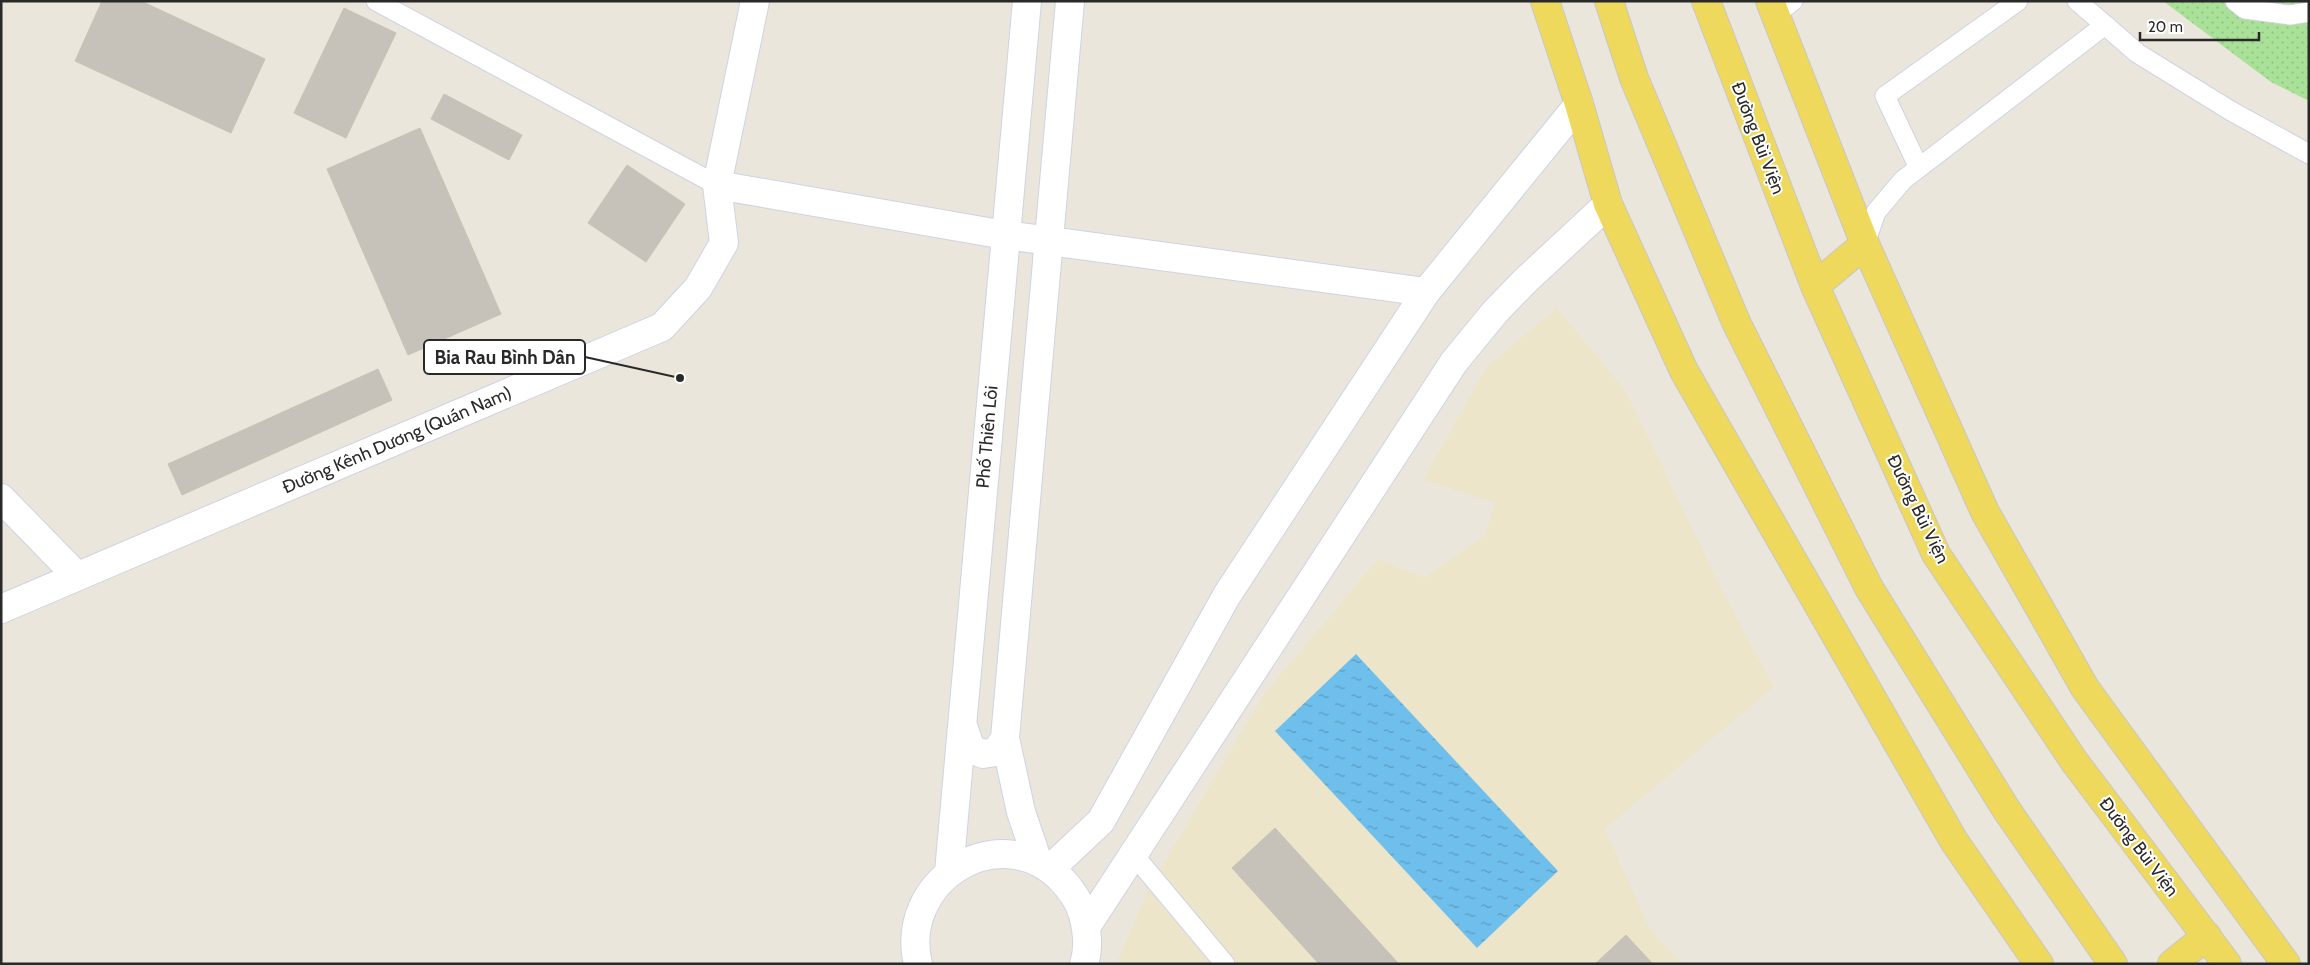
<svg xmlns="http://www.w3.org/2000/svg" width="2310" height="965" font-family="Cabin,sans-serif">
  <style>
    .education { fill: #ede5ca }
    .park { fill: url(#park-dots) }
    .water { fill: url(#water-ripples) }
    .building { fill: #c6c2ba; stroke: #c6c2b5 }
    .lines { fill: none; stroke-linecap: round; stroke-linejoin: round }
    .lane-casing { stroke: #d0d2e2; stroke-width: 21 }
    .street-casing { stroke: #d0d2e2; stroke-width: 30 }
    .secondary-casing { stroke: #d0d2e2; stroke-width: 30 }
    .primary-casing { stroke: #c7c7c7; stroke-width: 30 }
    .lane { stroke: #fff; stroke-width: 19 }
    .street { stroke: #fff; stroke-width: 28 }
    .secondary { stroke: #fff; stroke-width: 28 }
    .primary { stroke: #eed95d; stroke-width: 28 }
    .labels { text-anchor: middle; stroke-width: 4; stroke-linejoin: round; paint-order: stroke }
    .street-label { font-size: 18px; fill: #292929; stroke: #fff }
    .leader { fill: none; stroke: #292929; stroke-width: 2 }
    .callout-dot { fill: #292929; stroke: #fff; stroke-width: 2 }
    .callout { fill: #fff; stroke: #292929; stroke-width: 2 }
    .callout-label { font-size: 19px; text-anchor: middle; font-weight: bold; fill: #292929 }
  </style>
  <defs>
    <pattern id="park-dots" width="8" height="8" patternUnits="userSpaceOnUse" patternTransform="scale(1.25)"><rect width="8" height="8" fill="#aae198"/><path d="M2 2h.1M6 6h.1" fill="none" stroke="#92c183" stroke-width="1.8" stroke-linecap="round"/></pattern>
    <pattern id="water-ripples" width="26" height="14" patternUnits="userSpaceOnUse" patternTransform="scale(1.25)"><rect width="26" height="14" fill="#6fbfec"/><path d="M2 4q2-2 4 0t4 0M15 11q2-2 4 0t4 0" fill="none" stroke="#5b9bbf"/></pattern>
  </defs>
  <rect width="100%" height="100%" fill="#ebe6db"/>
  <path class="education" d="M1557,308L1626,391L1722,590L1774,687L1605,829L1650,929L1684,964H1116L1149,888L1264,694L1378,559L1424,578L1485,535L1495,503L1423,480L1487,366Z"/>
  <path class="park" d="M2163,1H2309V101L2271,82Z"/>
  <path class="water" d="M1356,654L1558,871L1477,948L1275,731Z"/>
  <path class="building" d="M102,1H141L265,59L231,133L75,61Z
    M344,8L396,33L346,138L294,113Z
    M444,94L522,135L509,160L431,119Z
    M420,128L501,314L408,355L327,169Z
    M627,165L685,204L646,262L588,223Z
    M378,369L392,400L182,495L168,464Z
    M1275,828L1399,964H1319L1232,868Z
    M1626,935L1653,964H1595Z"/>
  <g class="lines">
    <defs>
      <path id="lane" d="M376,1L717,185
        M2077,1L2105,25
        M2235,1L2245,9L2290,15L2309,12
        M1775,15L1793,1
        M1919,168L1885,96L2018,1
        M1865,244L1876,212L1903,180L2105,25L2137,53L2231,111L2309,154
        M1133,854L1225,964"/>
      <path id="street" d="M717,185L1005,235L1426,292
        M1,498L77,576"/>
      <path id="secondary" d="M1,609L662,327L698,288L724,243L717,185L755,1
        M963,726L971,749L983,754L996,752L1005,738
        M1038,862L1021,812L1005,738L1070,1
        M1050,869L1101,821L1227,595L1426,292L1579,104
        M949,872L1027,1
        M1086,927L1454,362L1495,312L1525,281L1608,204
        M918,964C898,882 996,818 1059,877C1070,888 1079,900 1083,915C1087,930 1089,949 1084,964"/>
      <path id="primary" d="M1545,1L1579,104L1608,204L1684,371L1954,841L2039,964
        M1609,1L1634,78L1736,322L1869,588L2006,809L2113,964
        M1706,1L1815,286L1936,554L2074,761L2227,964
        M1770,1L1865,244L1985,512L2085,688L2286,964
        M1815,286L1865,244
        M2172,964L2207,936"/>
    </defs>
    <use href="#lane" class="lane-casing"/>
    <use href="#street" class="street-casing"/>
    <use href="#secondary" class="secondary-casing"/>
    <use href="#primary" class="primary-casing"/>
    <use href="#lane" class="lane"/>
    <use href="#street" class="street"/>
    <use href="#secondary" class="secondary"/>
    <use href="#primary" class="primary"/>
  </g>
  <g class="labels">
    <g class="street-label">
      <text transform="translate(1758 138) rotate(69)" y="6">Đường Bùi Viện</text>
      <text transform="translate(987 437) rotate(-85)" y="6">Phố Thiên Lôi</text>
      <text transform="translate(397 440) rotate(-23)" y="6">Đường Kênh Dương (Quán Nam)</text>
      <text transform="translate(1918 509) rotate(64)" y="6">Đường Bùi Viện</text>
      <text transform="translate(2139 847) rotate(53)" y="6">Đường Bùi Viện</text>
    </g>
  </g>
  <path class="leader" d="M680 378L585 357"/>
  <circle class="callout-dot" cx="680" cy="378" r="5"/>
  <rect class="callout" x="424" y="340" width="161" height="34" rx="5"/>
  <g class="callout-label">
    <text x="505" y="364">Bia Rau Bình Dân</text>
  </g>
  <rect width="2310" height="965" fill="none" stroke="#292929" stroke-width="5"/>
  <path d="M2140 32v8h119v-8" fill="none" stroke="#292929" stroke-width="2.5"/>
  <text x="2148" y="32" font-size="15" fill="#292929" stroke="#ffffff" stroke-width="4" paint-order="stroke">20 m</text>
</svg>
